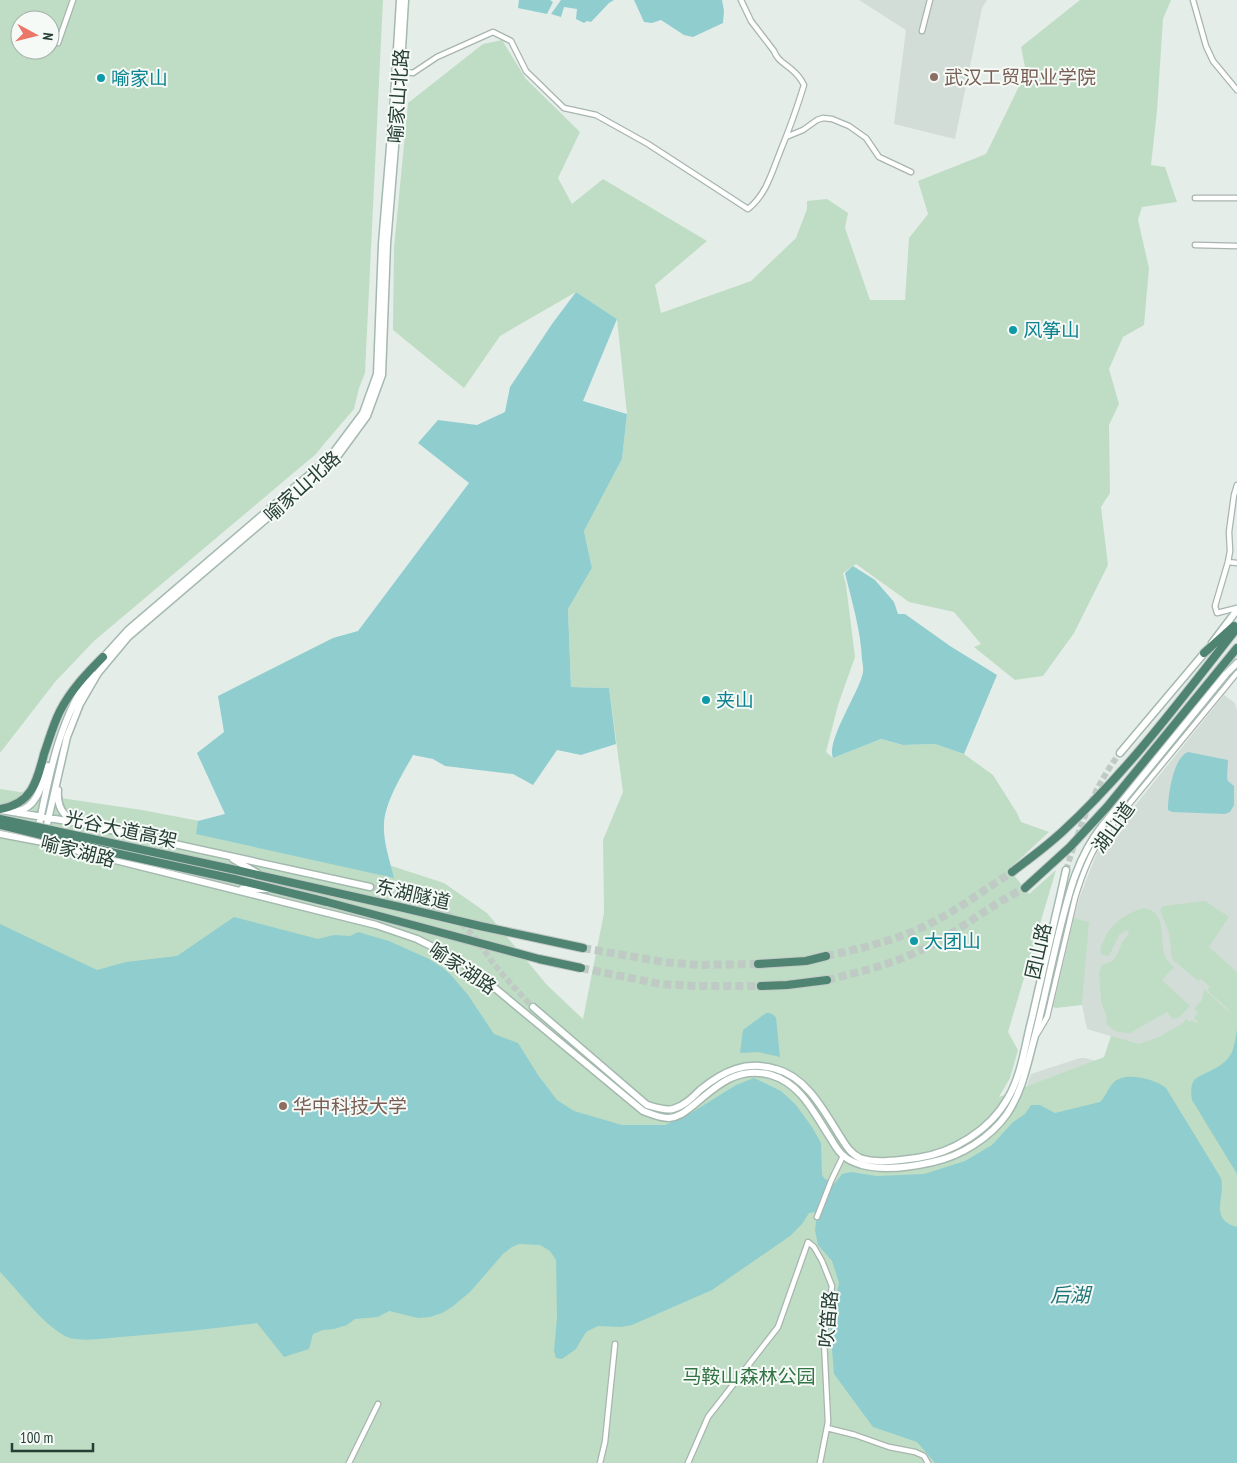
<svg xmlns="http://www.w3.org/2000/svg" width="1237" height="1463" font-family="'PT Sans Narrow','Noto Sans SC',sans-serif">
  <style>
    .built { fill: #d3ddd7 }
    .green { fill: #bfddc4; fill-rule: evenodd }
    .water { fill: #90cdcf }
    .lines { fill: none; stroke-linecap: round; stroke-linejoin: round }
    .secondary-tunnel { stroke: #bfcac5; stroke-width: 6; stroke-dasharray: 6 3; stroke-linecap: butt }
    .trunk-tunnel { stroke: #bfcac5; stroke-width: 8; stroke-dasharray: 8 4; stroke-linecap: butt }
    .minor-casing { stroke: #a8b5af; stroke-width: 7 }
    .secondary-casing { stroke: #a4b9af; stroke-width: 9 }
    .trunk-casing { stroke: #c2c9c6; stroke-width: 10 }
    .minor { stroke: #fff; stroke-width: 4.5 }
    .secondary { stroke: #fff; stroke-width: 6 }
    .trunk { stroke: #4f8472; stroke-width: 8 }
    .trunk-bridge-casing { stroke: #c2c9c6; stroke-width: 10; stroke-linecap: butt }
    .trunk-bridge { stroke: #4f8472; stroke-width: 8 }
    .education-dot { fill: #8d6e63; stroke: #f6faf7; stroke-width: 2 }
    .culture-dot { fill: #0f9aa8; stroke: #f6faf7; stroke-width: 2 }
    .labels { text-anchor: middle; stroke-width: 4; stroke-linejoin: round; paint-order: stroke }
    .education-label { font-size: 19px; fill: #785e54; stroke: #f6faf7; text-anchor: start }
    .culture-label { font-size: 19px; fill: #0d838f; stroke: #f6faf7; text-anchor: start }
    .street-label { font-size: 19px; fill: #253f35; stroke: #f6faf7 }
    .park-label { font-size: 19px; fill: #317343; stroke: #f6faf7 }
    .water-label { font-size: 20px; font-style: italic; fill: #217478; stroke: #f6faf7 }
  </style>
  <rect width="100%" height="100%" fill="#e5ede9"/>
  <path class="built" d="M859,0H987L982,8L955,139L894,124L906,30Z
    M1224,695L1235,703L1237,711V1029L1149,1048L1087,1029L1082,1005L1088,922L1074,918L1080,896L1097,853Z
    M1080,1058H1085L1112,1065L1023,1097L1031,1074Z"/>
  <path class="green" d="M0,0H383L365,373L359,388L354,409L324,444L316,454L94,641L55,682L0,753ZM20,20H50V50H20Z
    M1080,0H1171L1163,19L1157,111L1151,165L1165,167L1177,202L1142,207L1138,220L1149,268L1144,325L1123,337L1109,369L1119,404L1109,425L1110,493L1101,507L1108,565L1074,633L1043,676L1015,680L974,647L981,644L954,612L909,602L856,564L843,573L846,585L855,657L838,705L826,752L833,758L881,739L903,745L935,744L964,754L993,775L1017,813L1021,822L1049,832L1009,869L1029,894L1056,870L1008,1032L1018,1050L1010,1078L999,1097L1104,1057L1111,1036L1139,1044L1164,1035L1163,1034L1182,1024L1186,1019L1190,1022L1192,1020L1196,1023L1198,1022L1194,1018L1198,1013L1194,1009L1202,1000L1204,989L1228,1011H1230L1207,990L1210,987L1201,979L1198,981L1172,959L1169,933L1160,910L1163,906L1205,901L1229,917L1209,947L1237,972V1463H0V789L142,810L330,846L444,883L487,913L547,985L584,1020L583,1019L604,913L603,840L623,792L609,688L571,687L568,609L592,568L584,531L622,459L627,414L617,319L576,292L500,336L464,388L393,330L394,248L408,103L483,44L502,40L526,79L580,132L558,178L572,204L603,179L707,241L655,285L661,313L751,281L796,238L807,209V201L827,199L848,213L845,228L870,300H905L909,238L928,214L918,181L986,154L1026,72L1021,47Z
    M1144,908C1169,911 1158,943 1166,958C1167,961 1171,964 1174,967L1162,980L1190,1006L1180,1017L1172,1019L1167,1012L1130,1033L1118,1032L1112,1029L1107,1024L1106,1015L1101,1001L1099,973L1102,965C1105,963 1110,963 1113,960C1121,953 1119,941 1129,935L1127,930L1119,935L1109,956L1102,955C1099,950 1101,946 1104,940C1111,923 1126,913 1144,908Z
    M1074,918L1089,922L1082,1005L1056,1008L1053,1007Z"/>
  <path class="water" d="M519,0H550L553,2L547,14L518,8Z
    M561,0H614L609,3L591,22L587,21L584,23L576,19L577,9L564,7L561,17L551,14Z
    M634,0H722L724,11L723,23L693,37L684,35L661,20L652,23L644,22Z
    M576,292L617,319L583,401L627,414L622,459L584,531L592,568L568,609L571,687L609,688L616,744L581,755L557,750L533,785L513,774L445,766L433,759L413,755C402,775 385,802 384,824C383,842 390,861 394,878L196,834L198,821L225,814L197,753L224,732L218,696L333,638L358,631L469,483L418,443L438,420L477,425L505,412L510,387L552,324Z
    M853,566L875,580L894,602L898,614H905L950,646L997,675L964,754L935,744L903,745L881,739L833,758C826,742 857,695 862,676C864,671 863,665 862,660C861,631 852,602 845,573Z
    M1188,752L1228,760L1227,778L1228,781L1234,786V805L1230,812L1225,814L1172,812L1168,810C1168,795 1173,758 1188,752Z
    M234,917L318,939L334,935L350,936L358,932L389,941L429,959L443,968L451,975L468,995L494,1034L518,1043L538,1075L557,1100L574,1111L622,1125H665L691,1113L736,1085L754,1078L781,1091L796,1105L812,1127L821,1143L822,1175L824,1178L833,1184L835,1183L842,1174L851,1172L877,1176L924,1174L965,1161L992,1145L1013,1122L1025,1114L1031,1105H1040L1055,1113L1100,1102C1106,1096 1108,1088 1114,1082C1125,1071 1156,1079 1166,1088L1221,1178C1226,1197 1208,1219 1237,1227V1463H935L917,1442L873,1427L834,1374L830,1323L839,1283L832,1261L818,1245L815,1230L817,1215L814,1212L809,1213L802,1224L790,1236L712,1290L632,1325L621,1327L598,1326L586,1332L576,1349L562,1359L556,1358L554,1351L557,1317L556,1260L550,1251L540,1245L519,1244L512,1247L503,1254L470,1292L452,1307L442,1313L430,1317L418,1318L389,1311L378,1317L355,1319L347,1325L334,1329L323,1330L313,1334L309,1349L284,1357L257,1323C212,1329 167,1333 121,1337C106,1338 78,1343 65,1336C39,1321 21,1293 0,1272V924L97,970L126,962L177,956Z
    M766,1013C771,1013 774,1014 776,1018L780,1057L758,1052L740,1053L743,1030Z
    M1237,1029V1174L1192,1100C1191,1093 1190,1085 1195,1079C1209,1070 1227,1067 1233,1049C1235,1043 1236,1036 1237,1029Z"/>
  <g class="lines">
    <path class="secondary-tunnel" d="M1066,870C1079,829 1093,788 1120,753
      M370,887C401,895 433,903 459,922C474,933 483,950 494,964C506,979 519,993 533,1007"/>
    <path class="trunk-tunnel" d="M583,948L664,962L699,965L758,964
      M826,956C864,948 902,939 937,920C963,906 987,888 1012,872
      M581,968L660,984L696,986H761
      M827,980C860,972 893,964 923,949C948,937 971,920 995,905C1004,899 1015,893 1025,888"/>
    <defs>
      <path id="minor" d="M1193,0L1206,46L1213,61L1237,90
        M922,31L930,0
        M58,43L73,0
        M400,71L413,73L437,57L493,32L511,41L526,71L564,108L596,115L648,144L748,209C766,195 772,172 780,152C789,130 797,108 804,85C801,79 796,73 791,69C784,63 777,60 774,51L751,21L741,0
        M786,137L803,130L817,120L823,118L832,119L849,126L866,138L879,157L911,172
        M1195,198H1237
        M1195,245L1237,246
        M1237,485L1234,495L1229,532L1230,551L1228,562L1215,606L1217,613L1237,608
        M1228,562L1237,563
        M1037,1034L1047,1017L1075,898C1081,878 1089,855 1102,837L1237,673
        M817,1217L831,1181L843,1156
        M827,1428L855,1435L889,1447L915,1452L924,1456L928,1463
        M349,1463L378,1404
        M600,1463L605,1442L615,1344
        M688,1463L708,1417L778,1327L808,1242L814,1247L822,1261L832,1286L824,1340L828,1422L820,1463"/>
      <path id="secondary" d="M1212,643L1237,610
        M100,661L128,630L330,457L363,413L377,374L382,244L394,98L400,0
        M1120,753L1206,651
        M58,790C57,803 60,813 71,819
        M1,810L79,823L370,887
        M18,811C38,807 42,783 48,766
        M38,830C49,776 59,719 92,673
        M45,833L67,737L80,704L98,673L128,637L334,461L367,416L382,375L387,244L399,98L405,0
        M0,834L43,842L376,925L417,939L453,957L479,975L643,1111C651,1114 660,1118 669,1118C680,1117 686,1111 695,1104C718,1084 739,1066 771,1075C802,1084 815,1115 831,1139C835,1146 839,1153 845,1157C849,1161 856,1163 862,1165C884,1171 911,1167 933,1162C961,1156 990,1138 1007,1114C1021,1093 1026,1070 1032,1047C1042,1011 1049,974 1058,937C1068,897 1076,859 1102,826L1226,674L1237,663
        M233,859L257,873
        M242,889H267
        M533,1007L647,1105C654,1107 665,1111 673,1109C684,1106 692,1098 700,1090C723,1071 746,1060 776,1069C806,1077 823,1109 838,1133C844,1142 849,1153 860,1158C877,1164 900,1160 917,1158C953,1153 990,1130 1008,1098C1022,1074 1025,1044 1032,1018C1043,969 1055,920 1066,870"/>
      <path id="trunk" d="M1204,653L1234,626
        M0,809C32,804 37,781 44,754C49,740 53,725 60,711C71,690 86,674 103,657
        M236,870L404,908L480,926L583,948
        M1012,872C1029,859 1047,846 1063,831C1128,771 1182,698 1237,628
        M234,879L327,902
        M1025,888L1070,847L1107,807L1237,648
        M758,964L806,961L826,956
        M761,986L787,985L827,980"/>
    </defs>
    <use href="#minor" class="minor-casing"/>
    <use href="#secondary" class="secondary-casing"/>
    <use href="#trunk" class="trunk-casing"/>
    <use href="#minor" class="minor"/>
    <use href="#secondary" class="secondary"/>
    <use href="#trunk" class="trunk"/>
    <defs>
      <path id="trunk-bridge" d="M0,819L236,870
        M0,825L115,853L234,879
        M327,902L539,959L581,968"/>
    </defs>
    <use href="#trunk-bridge" class="trunk-bridge-casing"/>
    <use href="#trunk-bridge" class="trunk-bridge"/>
  </g>
  <g class="education-dot">
    <circle cx="934" cy="77" r="5"/>
    <circle cx="283" cy="1106" r="5"/>
  </g>
  <g class="culture-dot">
    <circle cx="101" cy="78" r="5"/>
    <circle cx="1013" cy="330" r="5"/>
    <circle cx="706" cy="700" r="5"/>
    <circle cx="914" cy="941" r="5"/>
  </g>
  <g class="labels">
    <g class="education-label">
      <text x="944" y="84">武汉工贸职业学院</text>
      <text x="293" y="1113">华中科技大学</text>
    </g>
    <g class="culture-label">
      <text x="111" y="85">喻家山</text>
      <text x="1023" y="337">风筝山</text>
      <text x="716" y="707">夹山</text>
      <text x="924" y="948">大团山</text>
    </g>
    <g class="street-label">
      <text transform="translate(398 96) rotate(-86)" y="7">喻家山北路</text>
      <text transform="translate(302 486) rotate(-42)" y="7">喻家山北路</text>
      <text transform="translate(1113 827) rotate(-54)" y="7">湖山道</text>
      <text transform="translate(121 829) rotate(12)" y="7">光谷大道高架</text>
      <text transform="translate(78 851) rotate(14)" y="7">喻家湖路</text>
      <text transform="translate(413 894) rotate(13)" y="7">东湖隧道</text>
      <text transform="translate(1038 951) rotate(-77)" y="7">团山路</text>
      <text transform="translate(463 968) rotate(34)" y="7">喻家湖路</text>
      <text transform="translate(828 1319) rotate(-85)" y="7">吹笛路</text>
    </g>
    <g class="park-label">
      <text x="749" y="1383">马鞍山森林公园</text>
    </g>
    <g class="water-label">
      <text x="1070" y="1302">后湖</text>
    </g>
  </g>
  <g transform="translate(35 35) rotate(97)"><circle r="24" fill="#f6faf7" stroke="#a2afa9"/>
  <path d="M0-4L9 19L0 12L-9 19Z" fill="#eb7766"/>
  <text y="-8" font-size="14" font-weight="bold" text-anchor="middle" fill="#253f35">N</text>
  </g>
  <path d="M12 1443v8h81v-8" fill="none" stroke="#253f35" stroke-width="2.5"/>
  <text x="20" y="1443" font-size="15" fill="#253f35" stroke="#f6faf7" stroke-width="4" paint-order="stroke">100 m</text>
</svg>
